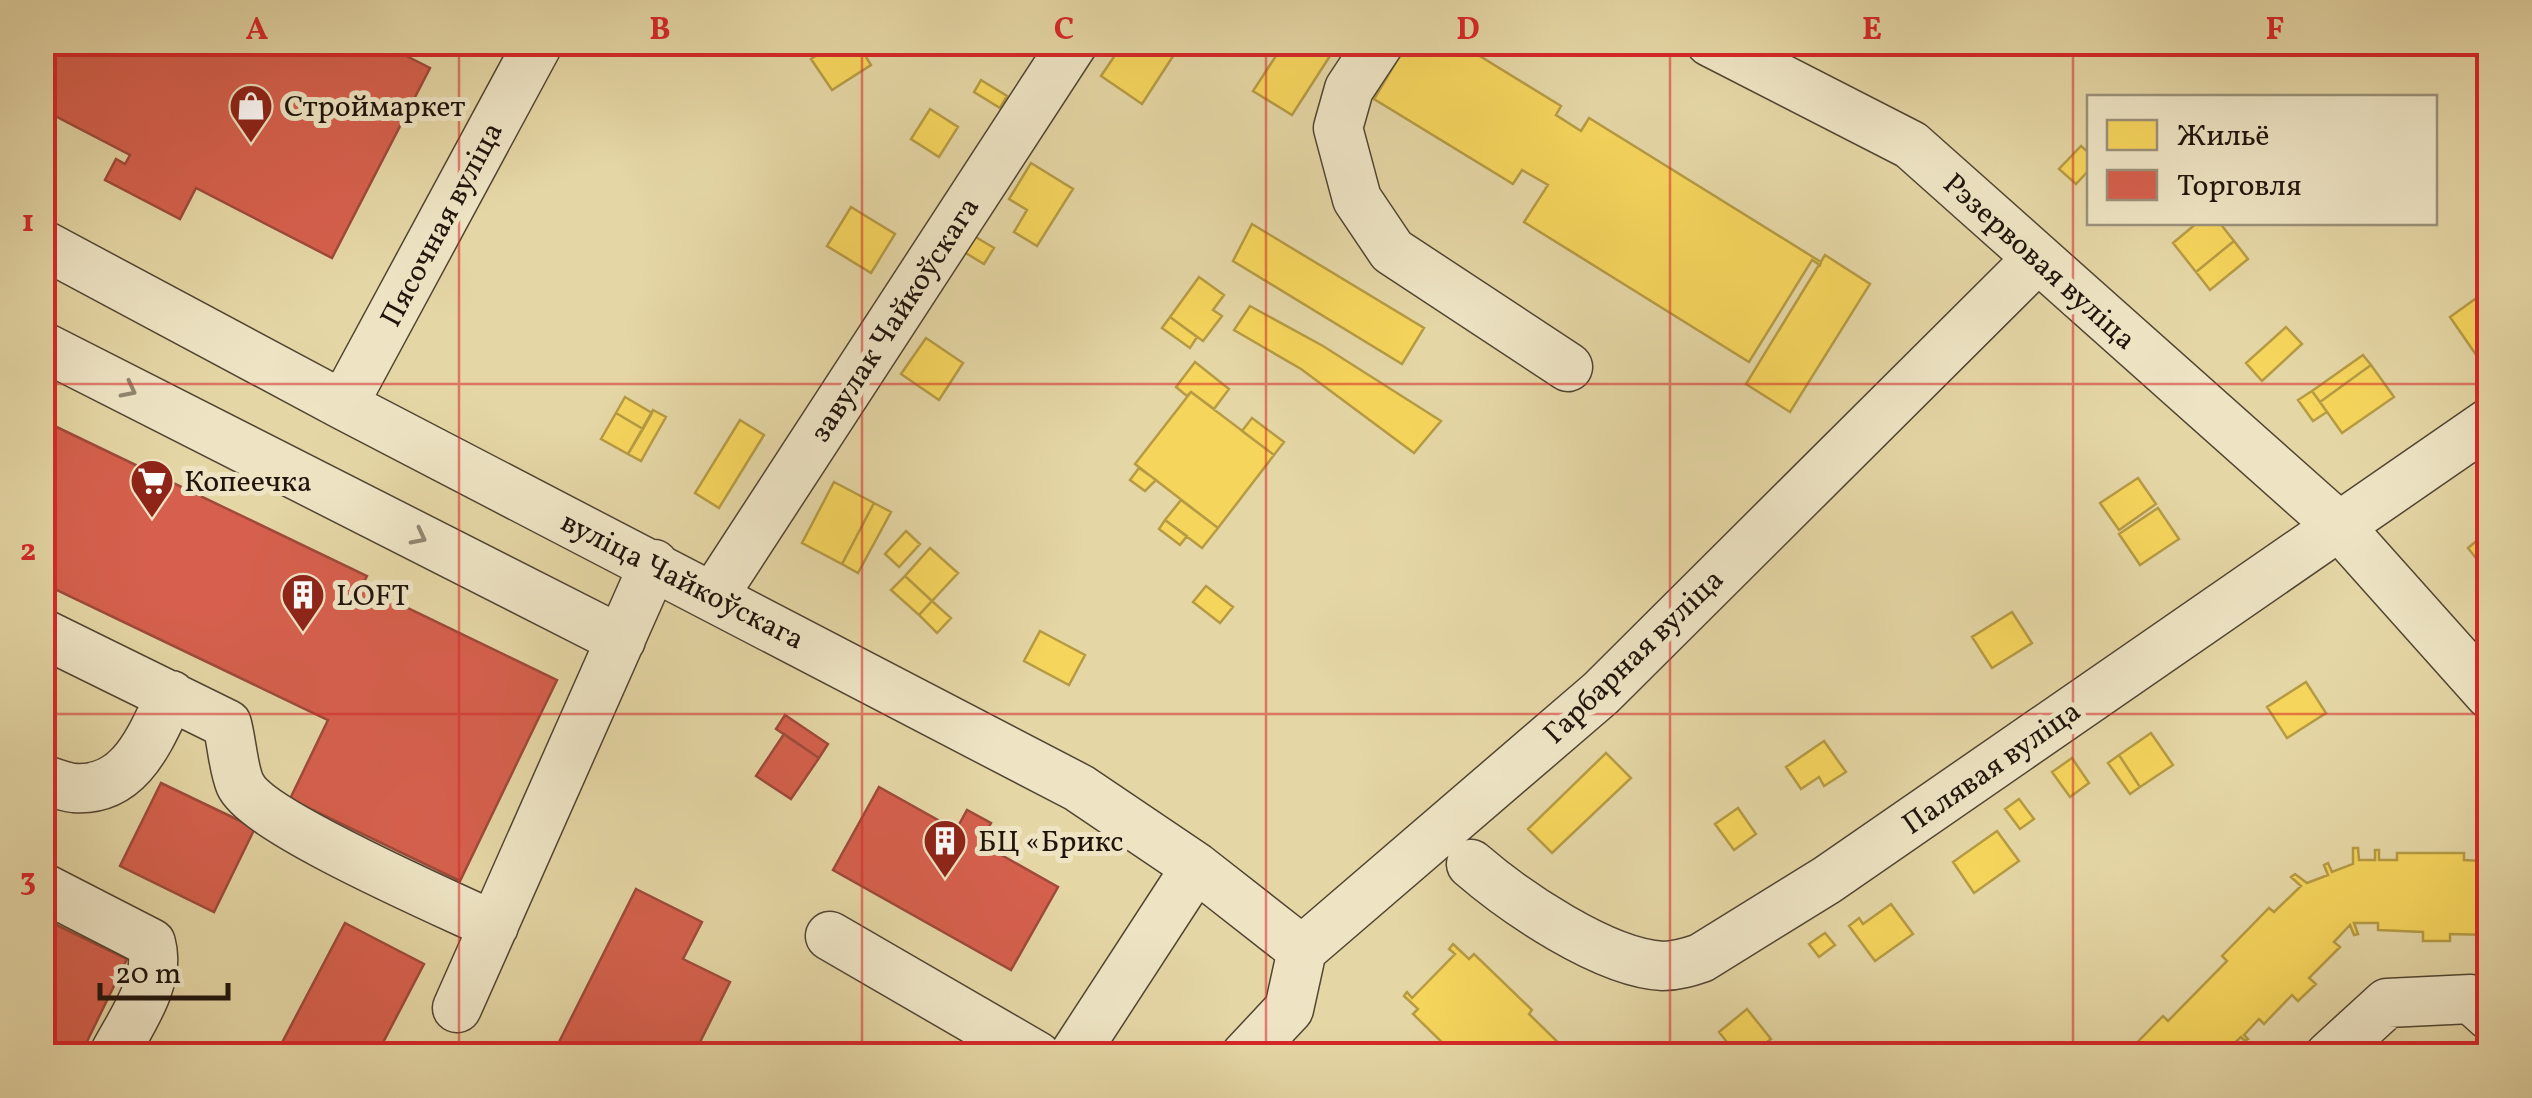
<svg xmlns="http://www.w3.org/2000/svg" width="2532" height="1098" font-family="Vollkorn,serif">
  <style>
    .homes { fill: #f6d55c; stroke: #b69b44; stroke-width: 2.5 }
    .shops { fill: #d6604d; stroke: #9f4a3a; stroke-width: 2.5 }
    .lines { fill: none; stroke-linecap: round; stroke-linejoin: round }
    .minor-casing { stroke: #514532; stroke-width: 51 }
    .minor { stroke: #eee4c4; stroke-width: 48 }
    .oneway { stroke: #918771 }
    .grid { fill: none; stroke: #d62828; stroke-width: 2.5; stroke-opacity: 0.55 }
    .labels { text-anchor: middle; stroke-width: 10; stroke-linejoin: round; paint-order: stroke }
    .poi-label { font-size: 30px; fill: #20150c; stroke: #eee4c4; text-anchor: start }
    .street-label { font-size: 30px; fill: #20150c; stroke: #eee4c4 }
    .neatline { fill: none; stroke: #d62828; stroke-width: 4 }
    .grid-label { font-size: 32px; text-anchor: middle; font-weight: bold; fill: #d62828 }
  </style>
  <rect width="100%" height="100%" fill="#e5d6a5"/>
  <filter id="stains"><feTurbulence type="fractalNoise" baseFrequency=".002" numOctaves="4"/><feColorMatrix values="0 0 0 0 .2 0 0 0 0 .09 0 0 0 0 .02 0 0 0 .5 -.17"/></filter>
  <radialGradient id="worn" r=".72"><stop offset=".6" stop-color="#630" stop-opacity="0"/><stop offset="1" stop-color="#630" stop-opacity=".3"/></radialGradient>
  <path class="homes" d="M837,42H857L871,65L832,90L811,59Z
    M1124,42H1166L1177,50L1142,104L1101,76Z
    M1285,42H1339L1292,115L1253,91Z
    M1408,42H1457L1561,106L1556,115L1581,131L1589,118L1821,262L1820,265L1812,260L1749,362L1524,222L1548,185L1522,170L1513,184L1374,99Z
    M981,80L1007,96L1000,108L974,92Z
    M930,109L958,127L939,157L911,139Z
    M2081,146L2090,154V169L2076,184L2059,169Z
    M1031,163L1073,189L1037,246L1014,232L1027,210L1009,199Z
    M851,207L895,234L871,273L827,246Z
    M2198,222H2219L2234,241L2196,272L2173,243Z
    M1252,224L1424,328L1402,364L1233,261Z
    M974,236L994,248L984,264L964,252Z
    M2234,241L2248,259L2210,290L2196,272Z
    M1825,255L1870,284L1790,412L1746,384Z
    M1199,277L1224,295L1213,310L1222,316L1203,341L1170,317Z
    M2482,294L2490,304V356L2481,362L2450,317Z
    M1250,306L1323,346L1441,421L1414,453L1301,369L1234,330Z
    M1170,317L1197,337L1190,348L1162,328Z
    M2286,327L2302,344L2262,381L2246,363Z
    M926,338L963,363L939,400L901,374Z
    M2363,355L2371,365L2320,402L2312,391Z
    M1195,362L1229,389L1214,409L1191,392L1187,396L1176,387Z
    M2371,365L2394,397L2342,433L2320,402Z
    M2312,391L2327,412L2313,421L2298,400Z
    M1191,392L1274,455L1218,528L1135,464Z
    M625,397L652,413L643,429L616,413Z
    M653,410L666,417L641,461L628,454Z
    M616,413L643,429L628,454L601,439Z
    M1252,418L1284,442L1274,455L1242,431Z
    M740,420L764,435L719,508L695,493Z
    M1139,468L1156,480L1145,491L1130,480Z
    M2138,478L2156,504L2119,530L2100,503Z
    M834,482L874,503L842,564L802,543Z
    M1181,500L1218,528L1202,548L1165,520Z
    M874,503L891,512L858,573L842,564Z
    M2158,508L2179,539L2140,565L2119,534Z
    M1165,520L1187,536L1180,545L1159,529Z
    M906,531L920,544L899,567L885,554Z
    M2480,538L2490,549V576L2468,548Z
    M930,548L958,573L932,601L905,576Z
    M905,576L932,601L919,615L891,590Z
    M1206,586L1233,607L1220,623L1193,602Z
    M932,601L951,618L937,633L919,615Z
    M2012,612L2032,643L1992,668L1972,637Z
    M1040,631L1085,655L1069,685L1024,661Z
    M2306,682L2326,713L2287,738L2267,707Z
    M2151,733L2173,765L2140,787L2119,755Z
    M1824,741L1846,772L1824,786L1819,777L1801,789L1786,767Z
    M1606,753L1631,778L1552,853L1528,829Z
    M2119,755L2140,787L2130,794L2108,763Z
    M2072,758L2089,783L2070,797L2052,772Z
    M2019,799L2034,819L2020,829L2005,809Z
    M1738,808L1756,834L1734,850L1715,824Z
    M1997,831L2019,861L1974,893L1953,862Z
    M2353,848H2358L2359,860H2375V850H2379V860H2397V853H2464V860L2482,861V851H2486V860L2490,861V935L2450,934V941H2423V932L2378,930V923H2354L2358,934L2354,935L2350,925L2334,942L2340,947L2309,978L2316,984L2298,1001L2292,995L2264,1024L2259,1019L2244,1035L2248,1039L2245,1041L2241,1037L2225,1052L2228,1056H2124L2163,1016L2168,1021L2227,961L2222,956L2269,908L2274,912L2301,886L2291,877L2295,874L2307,883L2328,875L2324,865L2328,863L2332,872L2353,864Z
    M1891,904L1913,934L1875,961L1849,926L1859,918L1863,924Z
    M1825,933L1835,945L1819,957L1809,944Z
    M1453,944L1469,959L1474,954L1532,1010L1529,1014L1572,1056H1456L1413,1014L1418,1009L1404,996L1407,992L1412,998L1455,954L1449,949Z
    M1747,1009L1771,1039L1750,1056H1738L1719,1032Z"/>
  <path class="shops" d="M42,42H379L430,68L332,258L196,188L180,219L105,180L116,159L125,164L130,155L55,116L45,134L42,133Z
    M42,420L367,576L362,586L557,680L460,881L290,799L328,720L42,583Z
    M785,715L828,744L819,758L776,729Z
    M784,734L819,758L791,799L756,776Z
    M161,783L255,828L214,912L120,866Z
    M879,787L956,830L967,810L991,823L980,843L1058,887L1011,970L833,870Z
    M636,889L702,922L683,959L730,982L693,1056H552Z
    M42,918L127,959L80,1056H42Z
    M345,923L424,964L376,1056H275Z"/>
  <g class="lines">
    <defs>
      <path id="minor" d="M1380,42L1349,89L1338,128L1357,199L1392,251L1568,367
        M1710,42L1911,145L2339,526L2490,695
        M42,244L343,405L1079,788L1196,867L1302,950
        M42,346L621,640
        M343,405L539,42
        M714,595L1074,42
        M42,633L227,724C232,743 233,767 240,784C257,822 448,904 494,926
        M42,779C52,782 64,787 74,788C131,792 150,738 171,695
        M1471,864C1515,902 1604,963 1663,966C1677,966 1689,962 1701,958L1827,880L2490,422
        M42,887L151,943C162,981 130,1023 113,1056
        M830,936L1037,1056
        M457,1008L654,564
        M1073,1056L1196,867
        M1245,1056L1289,1009L1302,950L1601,693L2038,258
        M2329,1056L2387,1003L2471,999L2490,1016"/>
    </defs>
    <use href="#minor" class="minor-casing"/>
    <use href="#minor" class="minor"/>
  </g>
  <defs><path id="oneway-chevron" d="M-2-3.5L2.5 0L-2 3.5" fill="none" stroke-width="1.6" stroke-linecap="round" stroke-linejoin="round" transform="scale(2.5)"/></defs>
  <g class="oneway">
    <use href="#oneway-chevron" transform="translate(129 390) rotate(27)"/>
    <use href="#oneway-chevron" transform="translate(419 537) rotate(27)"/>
  </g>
  <path class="grid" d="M459,42V1056M862,42V1056M1266,42V1056M1670,42V1056M2073,42V1056M42,384H2490M42,714H2490"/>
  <defs>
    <symbol id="shop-pin" viewBox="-11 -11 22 30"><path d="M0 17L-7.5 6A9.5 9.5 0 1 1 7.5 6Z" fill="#8f2418" stroke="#eee4c4"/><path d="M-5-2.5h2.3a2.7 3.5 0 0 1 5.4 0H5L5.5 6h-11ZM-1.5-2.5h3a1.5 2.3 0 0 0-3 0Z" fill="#fff"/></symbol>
    <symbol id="supermarket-pin" viewBox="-11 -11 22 30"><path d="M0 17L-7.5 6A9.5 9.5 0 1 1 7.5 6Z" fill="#8f2418" stroke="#eee4c4"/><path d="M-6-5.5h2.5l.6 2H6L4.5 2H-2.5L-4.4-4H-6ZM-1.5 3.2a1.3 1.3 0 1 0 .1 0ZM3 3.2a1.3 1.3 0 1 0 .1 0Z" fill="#fff"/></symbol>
    <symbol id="building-pin" viewBox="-11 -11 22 30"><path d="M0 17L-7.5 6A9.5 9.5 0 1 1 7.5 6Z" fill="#8f2418" stroke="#eee4c4"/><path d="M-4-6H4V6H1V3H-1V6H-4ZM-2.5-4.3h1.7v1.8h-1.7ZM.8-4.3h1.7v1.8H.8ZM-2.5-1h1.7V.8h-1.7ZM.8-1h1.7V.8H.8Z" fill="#fff"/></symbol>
  </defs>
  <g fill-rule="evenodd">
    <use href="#shop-pin" x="226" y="81" width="50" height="68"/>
    <use href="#supermarket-pin" x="127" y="456" width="50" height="68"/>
    <use href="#building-pin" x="278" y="570" width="50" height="68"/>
    <use href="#building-pin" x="920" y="816" width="50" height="68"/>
  </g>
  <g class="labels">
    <g class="poi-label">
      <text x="284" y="116">Строймаркет</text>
      <text x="184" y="491">Копеечка</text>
      <text x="336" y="605">LOFT</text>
      <text x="978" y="851">БЦ «Брикс</text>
    </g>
    <g class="street-label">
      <text transform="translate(441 224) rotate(-62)" y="10">Пясочная вуліца</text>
      <text transform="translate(2040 261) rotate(42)" y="10">Рэзервовая вуліца</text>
      <text transform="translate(894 319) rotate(-57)" y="10">завулак Чайкоўскага</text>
      <text transform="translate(683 580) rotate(27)" y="10">вуліца Чайкоўскага</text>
      <text transform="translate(1633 656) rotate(-44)" y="10">Гарбарная вуліца</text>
      <text transform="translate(1991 767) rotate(-35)" y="10">Палявая вуліца</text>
    </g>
  </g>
  <rect width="2532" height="1098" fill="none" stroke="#e5d6a5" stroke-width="110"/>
  <rect x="2087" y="95" width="350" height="130" fill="#eee4c4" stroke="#9c917a" stroke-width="2.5"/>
  <rect x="2107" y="120" width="50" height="30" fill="#f6d55c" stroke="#9c917a" stroke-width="2.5"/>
  <text x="2177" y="145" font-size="30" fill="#20150c">Жильё</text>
  <rect x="2107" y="170" width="50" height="30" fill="#d6604d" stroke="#9c917a" stroke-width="2.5"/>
  <text x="2177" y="195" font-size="30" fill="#20150c">Торговля</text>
  <path d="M100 983v15h128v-15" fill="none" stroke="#20150c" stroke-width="5"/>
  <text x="115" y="983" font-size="30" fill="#20150c" stroke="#eee4c4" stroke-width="8" paint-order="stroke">20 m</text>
  <rect x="55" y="55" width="2422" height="988" class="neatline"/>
  <g class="grid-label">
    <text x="257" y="39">A</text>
    <text x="660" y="39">B</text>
    <text x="1064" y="39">C</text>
    <text x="1468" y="39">D</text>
    <text x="1872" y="39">E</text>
    <text x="2275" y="39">F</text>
    <text x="28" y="231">1</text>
    <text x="28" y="560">2</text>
    <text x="28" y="890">3</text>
  </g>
  <rect width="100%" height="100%" filter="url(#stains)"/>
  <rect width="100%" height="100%" fill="url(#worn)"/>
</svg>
